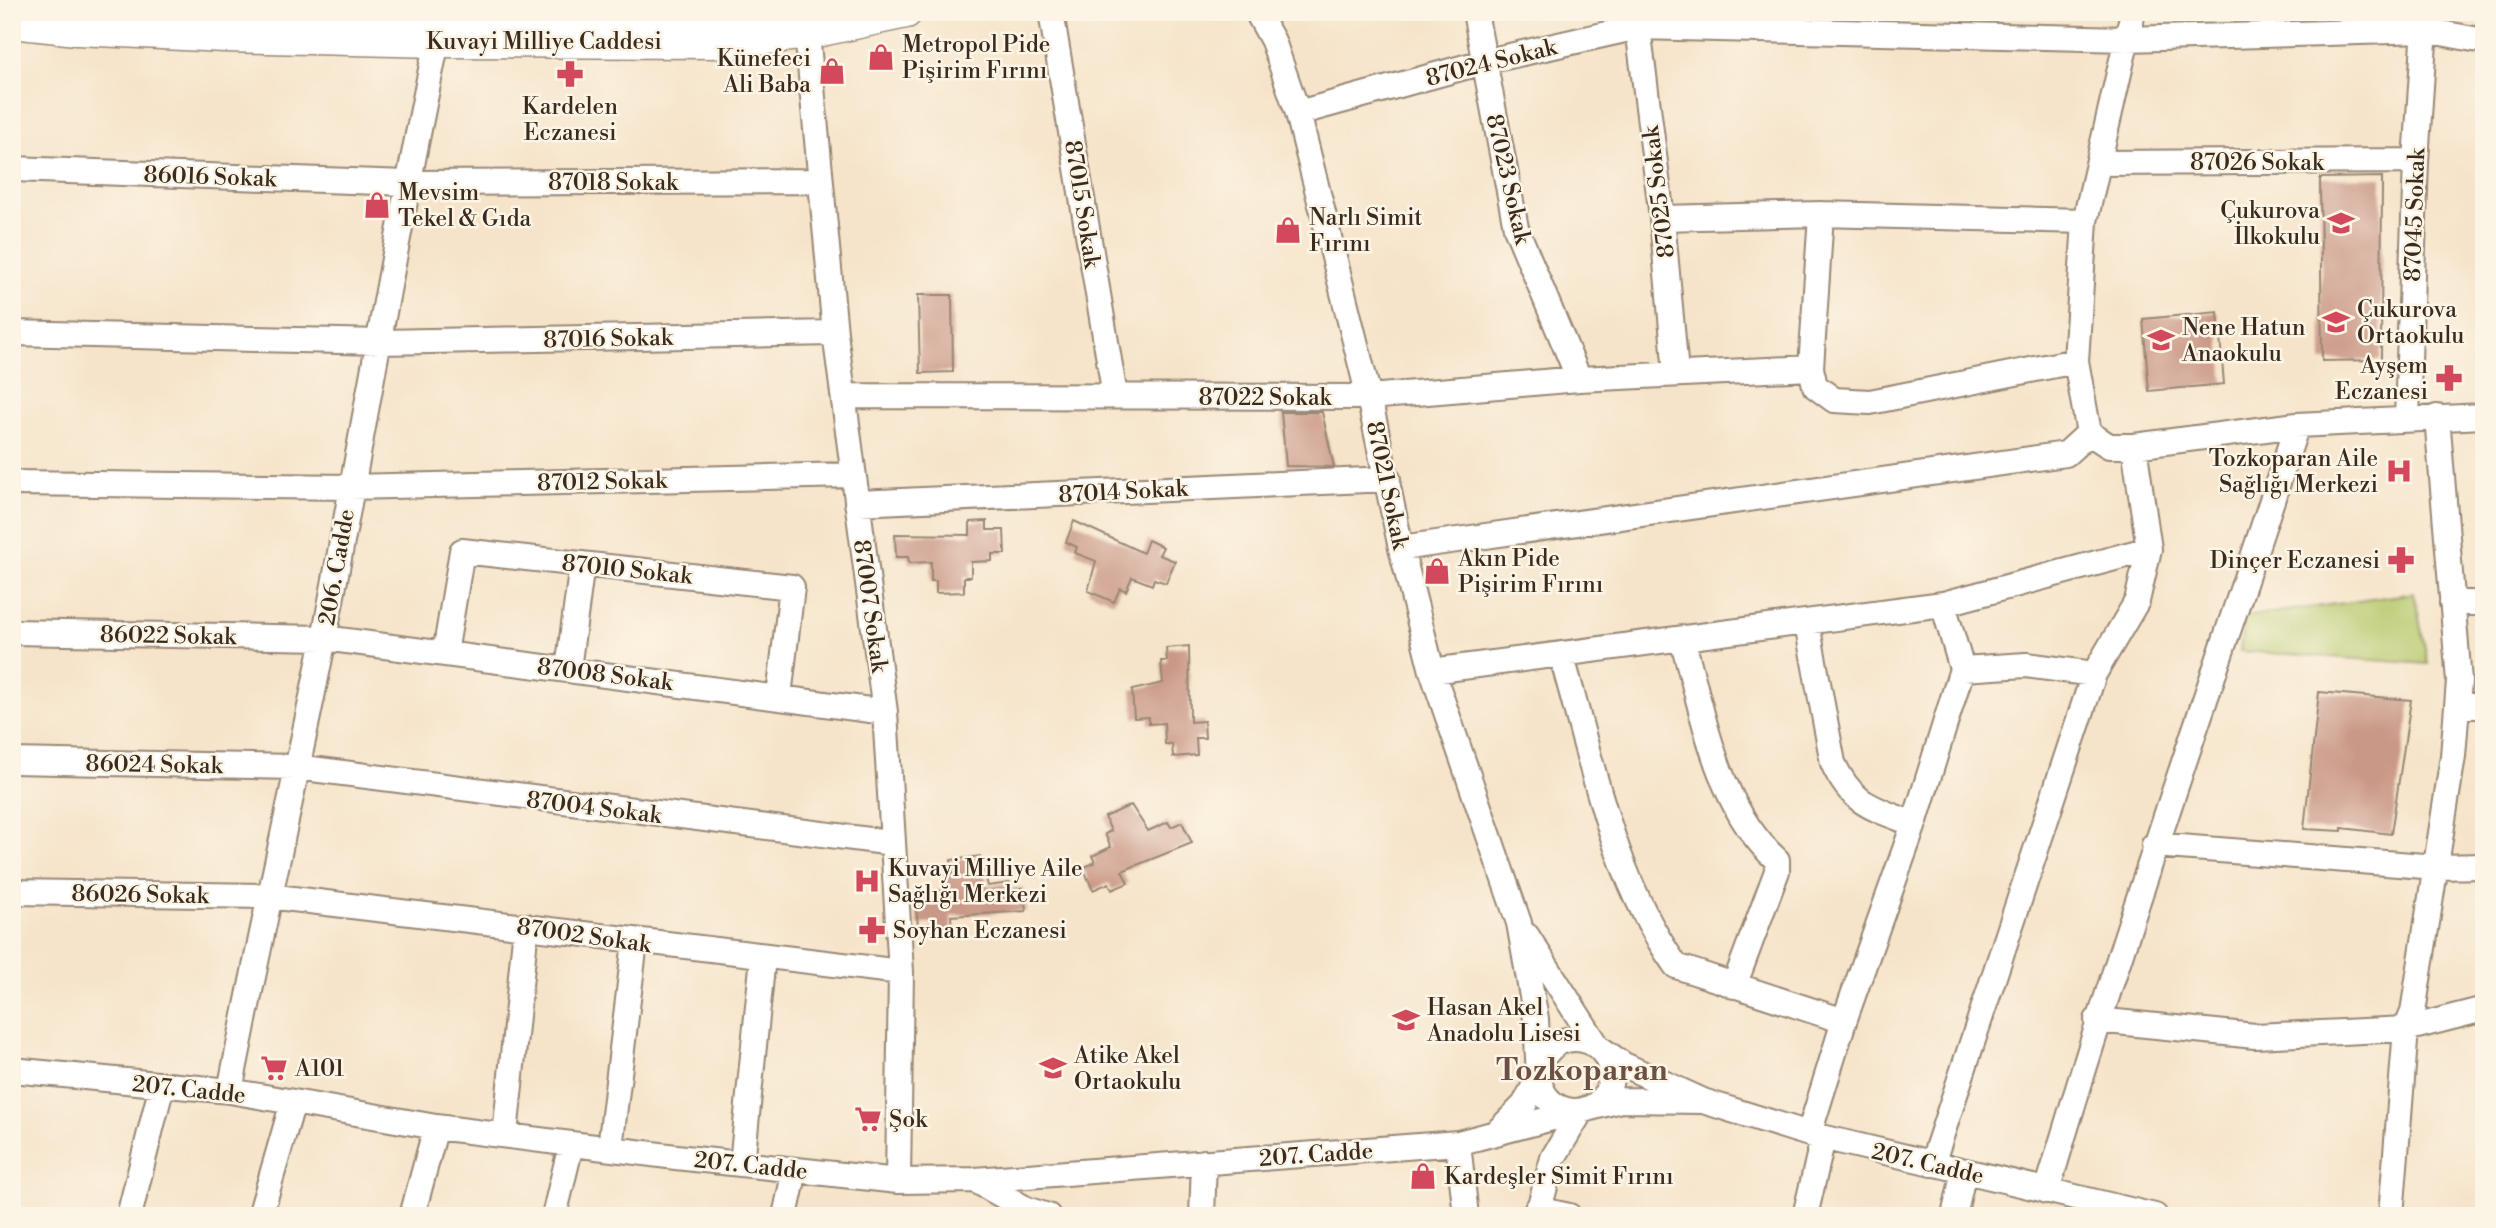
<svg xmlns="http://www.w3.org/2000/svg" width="2496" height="1228" font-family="'Libre Bodoni',serif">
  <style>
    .green { fill: #b6c86c; stroke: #787945; stroke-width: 2 }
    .building { fill: #ca9887 }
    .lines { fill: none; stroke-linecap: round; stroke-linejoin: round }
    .minor-casing { stroke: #988774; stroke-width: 28 }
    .major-casing { stroke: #988774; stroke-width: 35 }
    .minor { stroke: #fff; stroke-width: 24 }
    .major { stroke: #fff; stroke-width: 32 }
    .labels { text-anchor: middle; stroke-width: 5; stroke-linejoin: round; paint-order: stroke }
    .street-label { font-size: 23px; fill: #3b2a1e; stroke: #fcf5e5 }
    .poi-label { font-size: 23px; fill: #3b2a1e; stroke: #fcf5e5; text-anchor: start }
    .district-label { font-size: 30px; font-weight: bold; fill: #6d5043; stroke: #fcf5e5 }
  </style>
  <rect width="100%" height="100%" fill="#fcf5e5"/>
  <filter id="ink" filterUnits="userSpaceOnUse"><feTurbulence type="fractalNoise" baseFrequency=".0143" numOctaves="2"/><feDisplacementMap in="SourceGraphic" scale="14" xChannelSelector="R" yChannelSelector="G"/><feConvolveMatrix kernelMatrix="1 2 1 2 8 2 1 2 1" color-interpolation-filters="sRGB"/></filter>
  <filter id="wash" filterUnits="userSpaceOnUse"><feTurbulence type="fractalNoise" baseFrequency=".00686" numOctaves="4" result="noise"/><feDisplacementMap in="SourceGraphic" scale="28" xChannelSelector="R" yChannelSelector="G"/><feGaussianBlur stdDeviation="1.57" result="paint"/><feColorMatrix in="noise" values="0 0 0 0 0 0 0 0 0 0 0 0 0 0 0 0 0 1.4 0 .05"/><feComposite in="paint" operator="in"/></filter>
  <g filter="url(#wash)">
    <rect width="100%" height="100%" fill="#f6e4ca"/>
    <path class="green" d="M2414,593L2428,664L2240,651L2244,617Z"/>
    <g id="blocks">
      <path class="building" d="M2382,177L2381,360L2322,361L2320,178Z
        M918,295H952L953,372L920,373Z
        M2218,312L2224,384L2149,391L2143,319Z
        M1281,412H1322L1334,467L1286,466Z
        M987,521V530H1004L1005,554H992V561L971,562V577H964V592L936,593V581H931V562L909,563L908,557H896L895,534L970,535V522Z
        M1074,521L1143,553L1148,540L1163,547L1159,555L1175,561L1166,583L1154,579L1152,585L1132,577L1126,591L1120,588L1114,602L1088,591L1096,561L1075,553L1077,547L1066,542Z
        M1189,646L1190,722L1204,721L1205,738H1196L1197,755L1173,757L1172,744H1165L1164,723L1149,724V717L1134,718L1132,690L1163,683L1161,661H1167L1166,648Z
        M2319,692L2411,700L2391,834L2342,828V831L2304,829Z
        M1131,805L1148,831L1168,822L1171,827L1182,822L1192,843L1122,871L1128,883L1112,890L1109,883L1093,890L1083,868L1095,862L1092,856L1111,847L1105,834L1111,831L1105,817Z
        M980,856L988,886L1010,883V890L1023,888L1026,911L951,916L952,930L935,931L934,923L918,925L915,901L928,899L927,892L948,890L946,875L953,874L951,860Z"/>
    </g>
  </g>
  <g filter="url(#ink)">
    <use href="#blocks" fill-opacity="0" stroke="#988774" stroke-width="2"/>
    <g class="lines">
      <defs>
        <path id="minor" d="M1051,12L1115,396
          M1257,12L1273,41L1298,113L1369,397L1401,548L1432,671L1519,923L1536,1019L1539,1077L1524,1105L1496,1133
          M1475,12L1516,228L1579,379
          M1636,12L1662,218L1676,373
          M2133,12L2085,221L2076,361L2089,433L2109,446H2134L2297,425L2484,416
          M807,33L835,333L885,712L901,972L898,1181
          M1298,113L1483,62L1638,27L2127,39L2425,30L2484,41
          M2099,163L2416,161
          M12,169L407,183L819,181
          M1821,214L1811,368L1815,386L1834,400L1870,402L2076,361
          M1662,218L1821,214L2085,221
          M12,333L381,342L835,333
          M844,396L1369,397L1579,379L1811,368
          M2407,418L2416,161L2426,12
          M12,483L350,487L853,475
          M857,503L1388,479
          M1401,548L2066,454L2089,433
          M2452,603H2484
          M1807,624L1833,763C1852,805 1873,808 1914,824
          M12,632L324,638L885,712
          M1682,639C1704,713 1716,806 1777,860V871L1734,986
          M445,653L462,551L792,587L779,696
          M1561,654C1592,760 1612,876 1676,966L1844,1021
          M568,669L582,564
          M1962,669L2026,665L2094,674
          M1432,671L1943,604L2149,549
          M2457,706H2484
          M12,761L296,767L893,843
          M2154,845L2437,867L2484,866
          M12,892L268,896L901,972
          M1527,936L1598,1047L1624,1065L1703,1101L1809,1134L2155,1216
          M2097,1020L2255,1036L2406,1029L2484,1009
          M1539 1075a36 36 0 1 1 72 0a36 36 0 1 1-72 0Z
          M12,1070L230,1091L436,1127L676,1157L898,1181L975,1180L1458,1143L1621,1100L1703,1101
          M230,1091C259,940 294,789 324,638C362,439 395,239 437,41
          M1809,1134L1844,1021L1914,824L1962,669L1943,604
          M505,1135L526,926
          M1458,1143L1466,1216
          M610,1148L635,942
          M742,1164L763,957
          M1932,1164L2094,674L2137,601L2149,549L2134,446
          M975,1180L1026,1209L1048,1216
          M2047,1191C2123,933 2213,680 2297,425
          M1537,1209L1569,1216
          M129,1216L162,1085
          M260,1216L293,1102
          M412,1216L436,1127
          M554,1216L571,1145
          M785,1216L795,1170
          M1202,1216L1204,1162
          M1537,1216L1553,1158L1581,1111
          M1805,1216L1823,1138
          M1954,1216L1964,1171
          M2391,1216L2406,1029L2413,1012L2453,756L2459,681L2437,417"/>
        <path id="major" d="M222,15L732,18L762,12
          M12,22L77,29L225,36L437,41L735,42L807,33L906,12"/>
      </defs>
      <use href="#minor" class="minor-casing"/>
      <use href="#major" class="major-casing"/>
      <use href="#minor" class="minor"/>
      <use href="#major" class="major"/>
    </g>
  </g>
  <defs>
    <symbol id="shop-bare" viewBox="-9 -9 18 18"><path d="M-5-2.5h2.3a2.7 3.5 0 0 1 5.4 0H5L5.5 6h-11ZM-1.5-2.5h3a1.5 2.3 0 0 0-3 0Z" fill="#d1495b" stroke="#fcf5e5" stroke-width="2.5" paint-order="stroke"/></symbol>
    <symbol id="pharmacy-bare" viewBox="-9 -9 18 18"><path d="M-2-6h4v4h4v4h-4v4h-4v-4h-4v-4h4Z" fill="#d1495b" stroke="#fcf5e5" stroke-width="2.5" paint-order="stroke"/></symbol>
    <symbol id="school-bare" viewBox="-9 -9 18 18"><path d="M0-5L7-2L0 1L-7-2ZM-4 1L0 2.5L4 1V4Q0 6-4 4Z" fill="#d1495b" stroke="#fcf5e5" stroke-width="2.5" paint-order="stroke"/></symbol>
    <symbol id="hospital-bare" viewBox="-9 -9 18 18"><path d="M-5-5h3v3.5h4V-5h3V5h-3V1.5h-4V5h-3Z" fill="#d1495b" stroke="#fcf5e5" stroke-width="2.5" paint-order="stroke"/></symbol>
    <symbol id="supermarket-bare" viewBox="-9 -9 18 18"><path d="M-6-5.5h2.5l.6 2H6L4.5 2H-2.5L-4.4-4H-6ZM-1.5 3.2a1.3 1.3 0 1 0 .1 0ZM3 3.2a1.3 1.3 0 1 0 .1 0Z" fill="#d1495b" stroke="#fcf5e5" stroke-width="2.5" paint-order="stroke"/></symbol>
  </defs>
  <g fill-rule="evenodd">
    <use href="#shop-bare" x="862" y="38" width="38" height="38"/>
    <use href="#shop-bare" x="813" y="52" width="38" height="38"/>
    <use href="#pharmacy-bare" x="551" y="55" width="38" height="38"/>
    <use href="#shop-bare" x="358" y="186" width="38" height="38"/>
    <use href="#school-bare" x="2322" y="204" width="38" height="38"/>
    <use href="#shop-bare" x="1269" y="211" width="38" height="38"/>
    <use href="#school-bare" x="2317" y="303" width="38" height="38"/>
    <use href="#school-bare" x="2142" y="321" width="38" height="38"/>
    <use href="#pharmacy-bare" x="2430" y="359" width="38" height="38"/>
    <use href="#hospital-bare" x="2380" y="452" width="38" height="38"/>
    <use href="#pharmacy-bare" x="2382" y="541" width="38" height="38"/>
    <use href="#shop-bare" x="1418" y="552" width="38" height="38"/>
    <use href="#hospital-bare" x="848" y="862" width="38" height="38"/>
    <use href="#pharmacy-bare" x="853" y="911" width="38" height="38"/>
    <use href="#school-bare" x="1387" y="1001" width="38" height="38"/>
    <use href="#supermarket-bare" x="255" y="1049" width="38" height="38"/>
    <use href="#school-bare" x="1034" y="1049" width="38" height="38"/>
    <use href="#supermarket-bare" x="849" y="1100" width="38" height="38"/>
    <use href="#shop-bare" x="1404" y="1157" width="38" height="38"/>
  </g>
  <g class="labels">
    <g class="street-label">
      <text x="544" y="49">Kuvayi Milliye Caddesi</text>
      <text transform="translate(1491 62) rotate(-14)" y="8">87024 Sokak</text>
      <text x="2257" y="170">87026 Sokak</text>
      <text transform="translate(210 176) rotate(2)" y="8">86016 Sokak</text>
      <text transform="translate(1509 179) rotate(77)" y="8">87023 Sokak</text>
      <text x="613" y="190">87018 Sokak</text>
      <text transform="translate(1658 192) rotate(-97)" y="8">87025 Sokak</text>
      <text transform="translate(1083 204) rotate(81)" y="8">87015 Sokak</text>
      <text transform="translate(2414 215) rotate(-88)" y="8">87045 Sokak</text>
      <text transform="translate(608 338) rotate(-1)" y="8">87016 Sokak</text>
      <text x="1265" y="405">87022 Sokak</text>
      <text transform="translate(602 481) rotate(-1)" y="8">87012 Sokak</text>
      <text transform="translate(1388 485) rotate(78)" y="8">87021 Sokak</text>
      <text transform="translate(1123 491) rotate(-3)" y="8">87014 Sokak</text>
      <text transform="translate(336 567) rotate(-80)" y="8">206. Cadde</text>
      <text transform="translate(627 569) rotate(6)" y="8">87010 Sokak</text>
      <text transform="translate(871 606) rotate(82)" y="8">87007 Sokak</text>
      <text transform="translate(168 635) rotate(1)" y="8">86022 Sokak</text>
      <text transform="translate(605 674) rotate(7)" y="8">87008 Sokak</text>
      <text transform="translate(154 764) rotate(1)" y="8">86024 Sokak</text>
      <text transform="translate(594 807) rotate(7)" y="8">87004 Sokak</text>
      <text transform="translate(140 894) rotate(1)" y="8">86026 Sokak</text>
      <text transform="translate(584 935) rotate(8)" y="8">87002 Sokak</text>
      <text transform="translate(189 1089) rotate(6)" y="8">207. Cadde</text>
      <text transform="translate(1316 1154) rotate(-4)" y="8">207. Cadde</text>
      <text transform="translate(1928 1163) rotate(13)" y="8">207. Cadde</text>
      <text transform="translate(751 1165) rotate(6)" y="8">207. Cadde</text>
    </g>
    <g class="poi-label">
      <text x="902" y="52">Metropol Pide<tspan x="902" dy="26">Pişirim Fırını</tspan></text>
      <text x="811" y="66" text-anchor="end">Künefeci<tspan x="811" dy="26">Ali Baba</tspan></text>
      <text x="570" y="114" text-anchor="middle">Kardelen<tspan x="570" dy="26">Eczanesi</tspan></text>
      <text x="398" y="200">Mevsim<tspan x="398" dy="26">Tekel &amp; Gıda</tspan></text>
      <text x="2320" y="218" text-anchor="end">Çukurova<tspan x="2320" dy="26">İlkokulu</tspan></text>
      <text x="1309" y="225">Narlı Simit<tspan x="1309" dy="26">Fırını</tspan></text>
      <text x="2357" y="317">Çukurova<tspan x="2357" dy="26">Ortaokulu</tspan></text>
      <text x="2182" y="335">Nene Hatun<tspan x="2182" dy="26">Anaokulu</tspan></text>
      <text x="2428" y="373" text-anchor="end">Ayşem<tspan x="2428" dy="26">Eczanesi</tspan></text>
      <text x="2378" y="466" text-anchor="end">Tozkoparan Aile<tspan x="2378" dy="26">Sağlığı Merkezi</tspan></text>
      <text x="1458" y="566">Akın Pide<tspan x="1458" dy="26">Pişirim Fırını</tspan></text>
      <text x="2380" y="568" text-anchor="end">Dinçer Eczanesi</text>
      <text x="888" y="876">Kuvayi Milliye Aile<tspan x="888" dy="26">Sağlığı Merkezi</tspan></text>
      <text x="893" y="938">Soyhan Eczanesi</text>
      <text x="1427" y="1015">Hasan Akel<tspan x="1427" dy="26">Anadolu Lisesi</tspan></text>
      <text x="1074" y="1063">Atike Akel<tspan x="1074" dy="26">Ortaokulu</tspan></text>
      <text x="295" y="1076">A101</text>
      <text x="889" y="1127">Şok</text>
      <text x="1444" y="1184">Kardeşler Simit Fırını</text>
    </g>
    <g class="district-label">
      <text x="1582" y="1080">Tozkoparan</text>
    </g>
  </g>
  <rect width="2496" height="1228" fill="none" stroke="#fcf5e5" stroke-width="42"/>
</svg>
